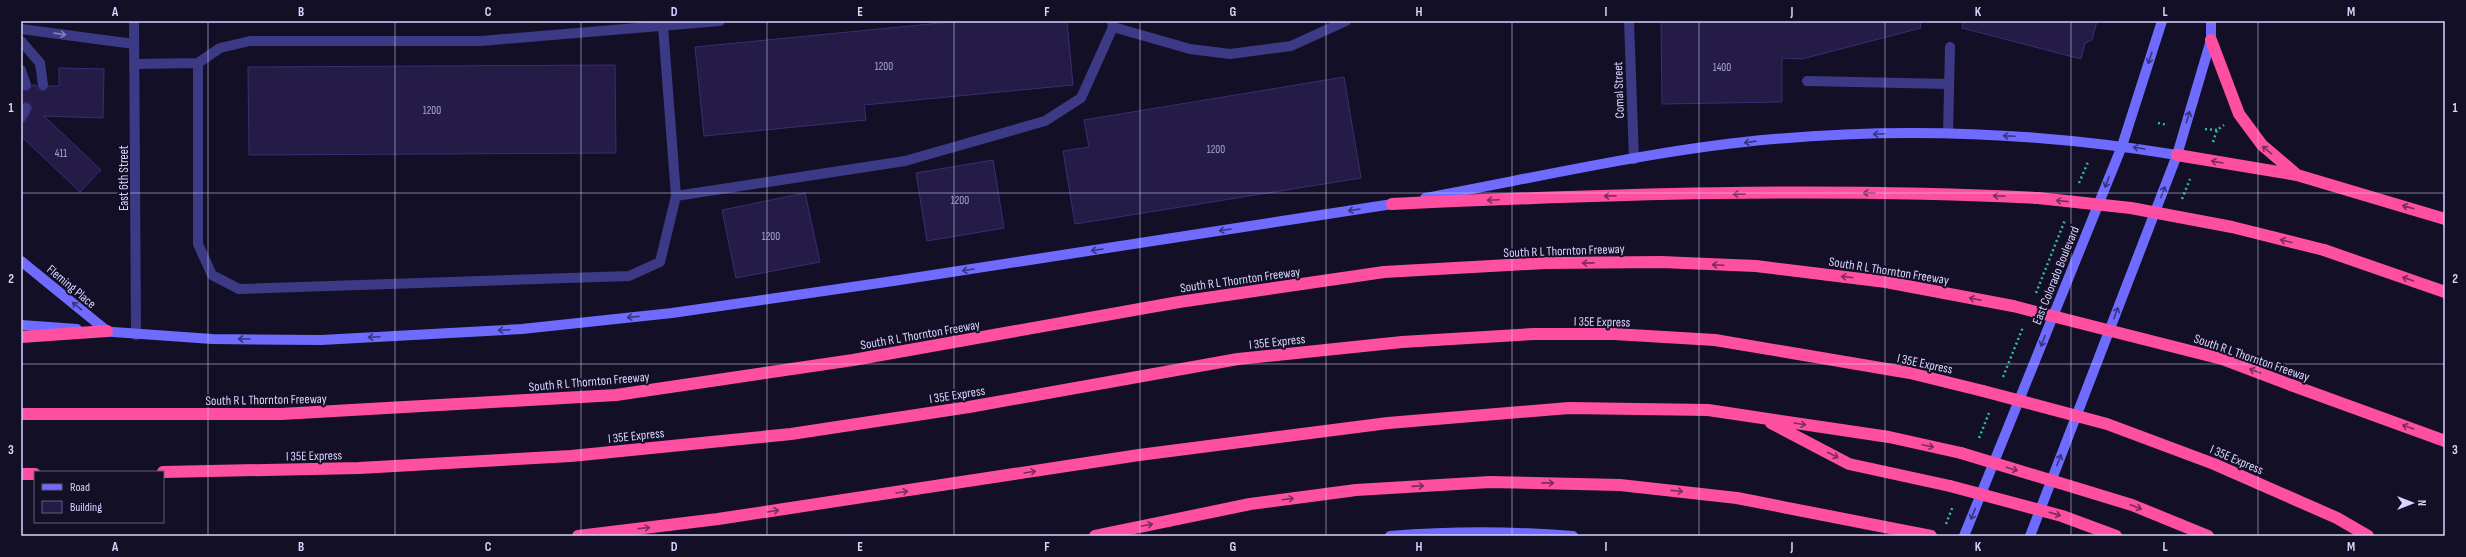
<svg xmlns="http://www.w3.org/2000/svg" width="2466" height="557" font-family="'Sofia Sans Condensed',sans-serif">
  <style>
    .building { fill: #241b47; stroke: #3b2d73 }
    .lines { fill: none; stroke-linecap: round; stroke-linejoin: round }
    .path { stroke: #2fb8b0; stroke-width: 2.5; stroke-dasharray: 2 3; stroke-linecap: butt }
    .lane { stroke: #3d3a85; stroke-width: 10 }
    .street { stroke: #3d3a85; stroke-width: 10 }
    .secondary { stroke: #6f6bff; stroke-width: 10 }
    .highway { stroke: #ff4fa3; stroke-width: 12 }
    .highway-bridge { stroke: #ff4fa3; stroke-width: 12 }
    .oneway { stroke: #837fbc }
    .oneway2 { stroke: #38347d }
    .oneway3 { stroke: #7d2c5e }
    .grid { fill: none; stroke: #d9d4ff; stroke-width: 1; stroke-opacity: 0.55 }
    .labels { text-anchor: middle; stroke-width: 4; stroke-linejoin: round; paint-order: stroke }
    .number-label { font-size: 11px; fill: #aca6d1 }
    .street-label { font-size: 13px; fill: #d9d4ff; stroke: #130f26 }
    .neatline { fill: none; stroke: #d9d4ff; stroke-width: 1.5 }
    .grid-label { font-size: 13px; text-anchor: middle; font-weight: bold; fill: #d9d4ff }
  </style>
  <rect width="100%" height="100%" fill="#130f26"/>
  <path class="building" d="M961,21H1067L1073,85L864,105L866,120L704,136L695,47Z
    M1661,21H1920L1921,28L1802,59L1782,58V102L1662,104Z
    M1963,21H2097L2092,40L2085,43L2081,59L1962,28Z
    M615,65L616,153L249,155L248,67Z
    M59,68L104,69L103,118L44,116L101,170L80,192L21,136V123L26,120L32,108L29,102L21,104V89L28,91L32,85H36L38,89L43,91L49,86H59Z
    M1344,77L1361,178L1075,224L1063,151L1089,147L1084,120Z
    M993,160L1004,228L927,241L916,173Z
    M805,193L820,262L736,278L722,210Z"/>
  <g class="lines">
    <path class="path" d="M2158,123L2168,125
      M2205,129L2217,130
      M2213,142L2217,130L2224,125
      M2079,183L2088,162
      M2182,199L2190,179
      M2036,293L2065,220
      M2003,377L2023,327
      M1979,438L1989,413
      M1946,524L1953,506"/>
    <path class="lane" d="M1112,21L1113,27L1190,49L1230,54L1291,46L1346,21
      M663,26L676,196
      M21,29L134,44
      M21,41L40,63L43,85
      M198,63L220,48L250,41H481L720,21
      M135,64L198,63V244L212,275L239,289L629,276L660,262L676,196L905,161L1045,121L1081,98L1113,27
      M21,70L26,85
      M1807,81L1949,84
      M21,117L26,108
      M1948,133L1950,47"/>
    <path class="street" d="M134,21L136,335
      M1629,21L1634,159"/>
    <path class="secondary" d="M1425,198C1539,177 1658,149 1774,139C1909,127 2044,133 2177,155
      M21,261L107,331
      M21,325L77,329
      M99,331L212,339L321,340L522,329L672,313L900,280L1399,203
      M1390,536C1451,531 1512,531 1573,536
      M1964,536L2122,146L2162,21
      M2030,536L2177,155L2211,40V21"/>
    <path class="highway" d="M2211,40L2239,114L2262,145L2296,174
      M2177,155L2297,175L2445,219
      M1392,204C1607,194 1823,187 2038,198
      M2324,250L2445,292
      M21,337L107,331
      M2291,385L2445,441
      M21,414H281L616,395L853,360L1179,302L1384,272L1546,263L1661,262L1756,266L1886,282L2013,306
      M1771,423L1849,464L1950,486
      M163,472L359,468L571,456L791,434L969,407L1238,359L1402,342L1534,334H1614L1715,340L1910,373L1983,391
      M21,474H35
      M578,536L718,519L1139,455L1388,423L1569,408L1708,410L1889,437L1961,453
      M1095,536L1250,504L1356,490L1490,482L1620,485L1737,498L1931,536"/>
    <path class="highway-bridge" d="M2038,198L2131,208L2232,227L2324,250
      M2013,306L2222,359L2291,385
      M1983,391L2107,424L2214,464L2337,518L2368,536
      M1961,453L2132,505L2208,536
      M1950,486L2062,516L2116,536"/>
  </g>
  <defs><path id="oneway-shaft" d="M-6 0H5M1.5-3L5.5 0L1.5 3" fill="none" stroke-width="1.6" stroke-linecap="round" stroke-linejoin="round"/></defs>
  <use class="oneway" href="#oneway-shaft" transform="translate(60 34) rotate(8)"/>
  <g class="oneway2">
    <use href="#oneway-shaft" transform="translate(2150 58) rotate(108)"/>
    <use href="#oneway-shaft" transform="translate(2188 117) rotate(-74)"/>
    <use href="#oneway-shaft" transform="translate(1879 134) rotate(177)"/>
    <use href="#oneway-shaft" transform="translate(2009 136) rotate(-177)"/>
    <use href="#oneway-shaft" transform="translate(1750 142) rotate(172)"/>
    <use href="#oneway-shaft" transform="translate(2139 148) rotate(-171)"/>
    <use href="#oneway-shaft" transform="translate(2107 182) rotate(112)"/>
    <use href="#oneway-shaft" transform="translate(2163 192) rotate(-69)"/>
    <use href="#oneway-shaft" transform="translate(1354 210) rotate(171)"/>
    <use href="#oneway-shaft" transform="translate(1225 230) rotate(171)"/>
    <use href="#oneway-shaft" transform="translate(1097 250) rotate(171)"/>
    <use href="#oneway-shaft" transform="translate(968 270) rotate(171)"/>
    <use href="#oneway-shaft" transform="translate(77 306) rotate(-140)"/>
    <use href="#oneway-shaft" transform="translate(2116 313) rotate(-69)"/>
    <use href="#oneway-shaft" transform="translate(633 317) rotate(174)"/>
    <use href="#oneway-shaft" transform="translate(504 330) rotate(177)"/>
    <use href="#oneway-shaft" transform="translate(374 337) rotate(177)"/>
    <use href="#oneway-shaft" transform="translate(244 339) rotate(-180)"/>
    <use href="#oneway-shaft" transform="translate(2043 341) rotate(112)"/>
    <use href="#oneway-shaft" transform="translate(2059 460) rotate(-69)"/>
    <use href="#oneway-shaft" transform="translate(1973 514) rotate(112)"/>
  </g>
  <g class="oneway3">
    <use href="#oneway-shaft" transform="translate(2267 150) rotate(-140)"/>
    <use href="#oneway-shaft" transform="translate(2217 162) rotate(-170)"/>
    <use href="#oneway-shaft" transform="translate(1869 193) rotate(-180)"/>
    <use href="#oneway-shaft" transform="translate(1739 194) rotate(179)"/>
    <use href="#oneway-shaft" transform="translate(1610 196) rotate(178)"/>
    <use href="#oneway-shaft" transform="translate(1999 196) rotate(-177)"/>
    <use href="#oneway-shaft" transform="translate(1493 200) rotate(177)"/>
    <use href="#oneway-shaft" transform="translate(2062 201) rotate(-174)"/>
    <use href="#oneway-shaft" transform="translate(2408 207) rotate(-164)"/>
    <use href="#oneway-shaft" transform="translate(2286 241) rotate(-166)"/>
    <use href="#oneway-shaft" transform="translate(1588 263) rotate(179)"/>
    <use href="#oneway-shaft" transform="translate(1718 265) rotate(-177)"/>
    <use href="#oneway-shaft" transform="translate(1847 277) rotate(-173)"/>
    <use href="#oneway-shaft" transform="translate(2408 279) rotate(-161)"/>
    <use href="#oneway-shaft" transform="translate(1975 299) rotate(-169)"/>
    <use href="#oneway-shaft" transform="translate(2255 371) rotate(-160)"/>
    <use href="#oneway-shaft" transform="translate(1800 424) rotate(9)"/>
    <use href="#oneway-shaft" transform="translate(2408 427) rotate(-160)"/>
    <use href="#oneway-shaft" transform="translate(1928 446) rotate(12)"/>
    <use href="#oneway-shaft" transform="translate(1833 455) rotate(27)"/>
    <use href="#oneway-shaft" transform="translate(2012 469) rotate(17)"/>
    <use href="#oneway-shaft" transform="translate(1030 472) rotate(-9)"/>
    <use href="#oneway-shaft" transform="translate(1548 483) rotate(1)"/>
    <use href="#oneway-shaft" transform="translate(1418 486) rotate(-4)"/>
    <use href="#oneway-shaft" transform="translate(1677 491) rotate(6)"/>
    <use href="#oneway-shaft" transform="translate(902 492) rotate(-9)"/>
    <use href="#oneway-shaft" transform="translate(1288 499) rotate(-7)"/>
    <use href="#oneway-shaft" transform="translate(2136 507) rotate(21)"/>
    <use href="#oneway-shaft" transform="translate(773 511) rotate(-9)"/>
    <use href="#oneway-shaft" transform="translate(2055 514) rotate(16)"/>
    <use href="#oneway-shaft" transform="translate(1147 525) rotate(-12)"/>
    <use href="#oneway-shaft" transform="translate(644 528) rotate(-7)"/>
  </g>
  <path class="grid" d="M208,21V536M395,21V536M581,21V536M767,21V536M954,21V536M1140,21V536M1326,21V536M1512,21V536M1699,21V536M1885,21V536M2071,21V536M2258,21V536M21,193H2445M21,364H2445"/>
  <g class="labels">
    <g class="number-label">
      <text x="884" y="70">1200</text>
      <text x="1722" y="71">1400</text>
      <text x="432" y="114">1200</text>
      <text x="1216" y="153">1200</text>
      <text x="61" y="157">411</text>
      <text x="960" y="204">1200</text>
      <text x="771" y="240">1200</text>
    </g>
    <g class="street-label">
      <text transform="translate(1618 90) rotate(-92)" y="5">Comal Street</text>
      <text transform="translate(123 178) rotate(-90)" y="5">East 6th Street</text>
      <text transform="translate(1564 250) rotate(-2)" y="5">South R L Thornton Freeway</text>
      <text transform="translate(1889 270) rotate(9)" y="5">South R L Thornton Freeway</text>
      <text transform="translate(2055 275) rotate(-68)" y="5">East Colorado Boulevard</text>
      <text transform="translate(1240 279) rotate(-8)" y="5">South R L Thornton Freeway</text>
      <text transform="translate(72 286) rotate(40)" y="5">Fleming Place</text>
      <text transform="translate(1602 321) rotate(1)" y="5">I 35E Express</text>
      <text transform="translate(920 334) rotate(-10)" y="5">South R L Thornton Freeway</text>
      <text transform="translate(1277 341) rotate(-6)" y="5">I 35E Express</text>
      <text transform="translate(2252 357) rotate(19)" y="5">South R L Thornton Freeway</text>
      <text transform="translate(1925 363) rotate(12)" y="5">I 35E Express</text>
      <text transform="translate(589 381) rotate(-5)" y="5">South R L Thornton Freeway</text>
      <text transform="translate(957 394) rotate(-9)" y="5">I 35E Express</text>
      <text transform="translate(266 399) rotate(-1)" y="5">South R L Thornton Freeway</text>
      <text transform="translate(636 435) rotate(-6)" y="5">I 35E Express</text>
      <text transform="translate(314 455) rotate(-1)" y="5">I 35E Express</text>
      <text transform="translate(2237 459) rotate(23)" y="5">I 35E Express</text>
    </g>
  </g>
  <rect width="2466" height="557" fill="none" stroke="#130f26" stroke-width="44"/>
  <rect x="34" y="471" width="130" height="52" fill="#130f26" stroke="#625e7d"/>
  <rect x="42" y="484" width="20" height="6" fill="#6f6bff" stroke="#625e7d"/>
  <text x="70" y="491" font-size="12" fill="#d9d4ff">Road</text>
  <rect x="42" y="501" width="20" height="12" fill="#241b47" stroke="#625e7d"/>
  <text x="70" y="511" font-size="12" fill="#d9d4ff">Building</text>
  <g transform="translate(2412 503) rotate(90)" stroke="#130f26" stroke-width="3" paint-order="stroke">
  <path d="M0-3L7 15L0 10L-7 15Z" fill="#d9d4ff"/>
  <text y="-6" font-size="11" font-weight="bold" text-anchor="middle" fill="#d9d4ff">N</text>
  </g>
  <rect x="22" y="22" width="2422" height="513" class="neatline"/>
  <g class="grid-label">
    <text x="115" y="16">A</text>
    <text x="301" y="16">B</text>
    <text x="488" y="16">C</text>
    <text x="674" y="16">D</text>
    <text x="860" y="16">E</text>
    <text x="1047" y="16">F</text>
    <text x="1233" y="16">G</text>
    <text x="1419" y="16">H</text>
    <text x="1606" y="16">I</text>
    <text x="1792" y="16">J</text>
    <text x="1978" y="16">K</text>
    <text x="2165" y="16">L</text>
    <text x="2351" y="16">M</text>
    <text x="11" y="112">1</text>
    <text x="2455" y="112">1</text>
    <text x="11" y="283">2</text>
    <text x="2455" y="283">2</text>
    <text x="11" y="454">3</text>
    <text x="2455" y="454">3</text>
    <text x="115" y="551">A</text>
    <text x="301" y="551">B</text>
    <text x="488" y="551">C</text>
    <text x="674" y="551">D</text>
    <text x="860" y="551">E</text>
    <text x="1047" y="551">F</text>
    <text x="1233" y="551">G</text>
    <text x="1419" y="551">H</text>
    <text x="1606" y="551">I</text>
    <text x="1792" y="551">J</text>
    <text x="1978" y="551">K</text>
    <text x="2165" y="551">L</text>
    <text x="2351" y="551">M</text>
  </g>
</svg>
